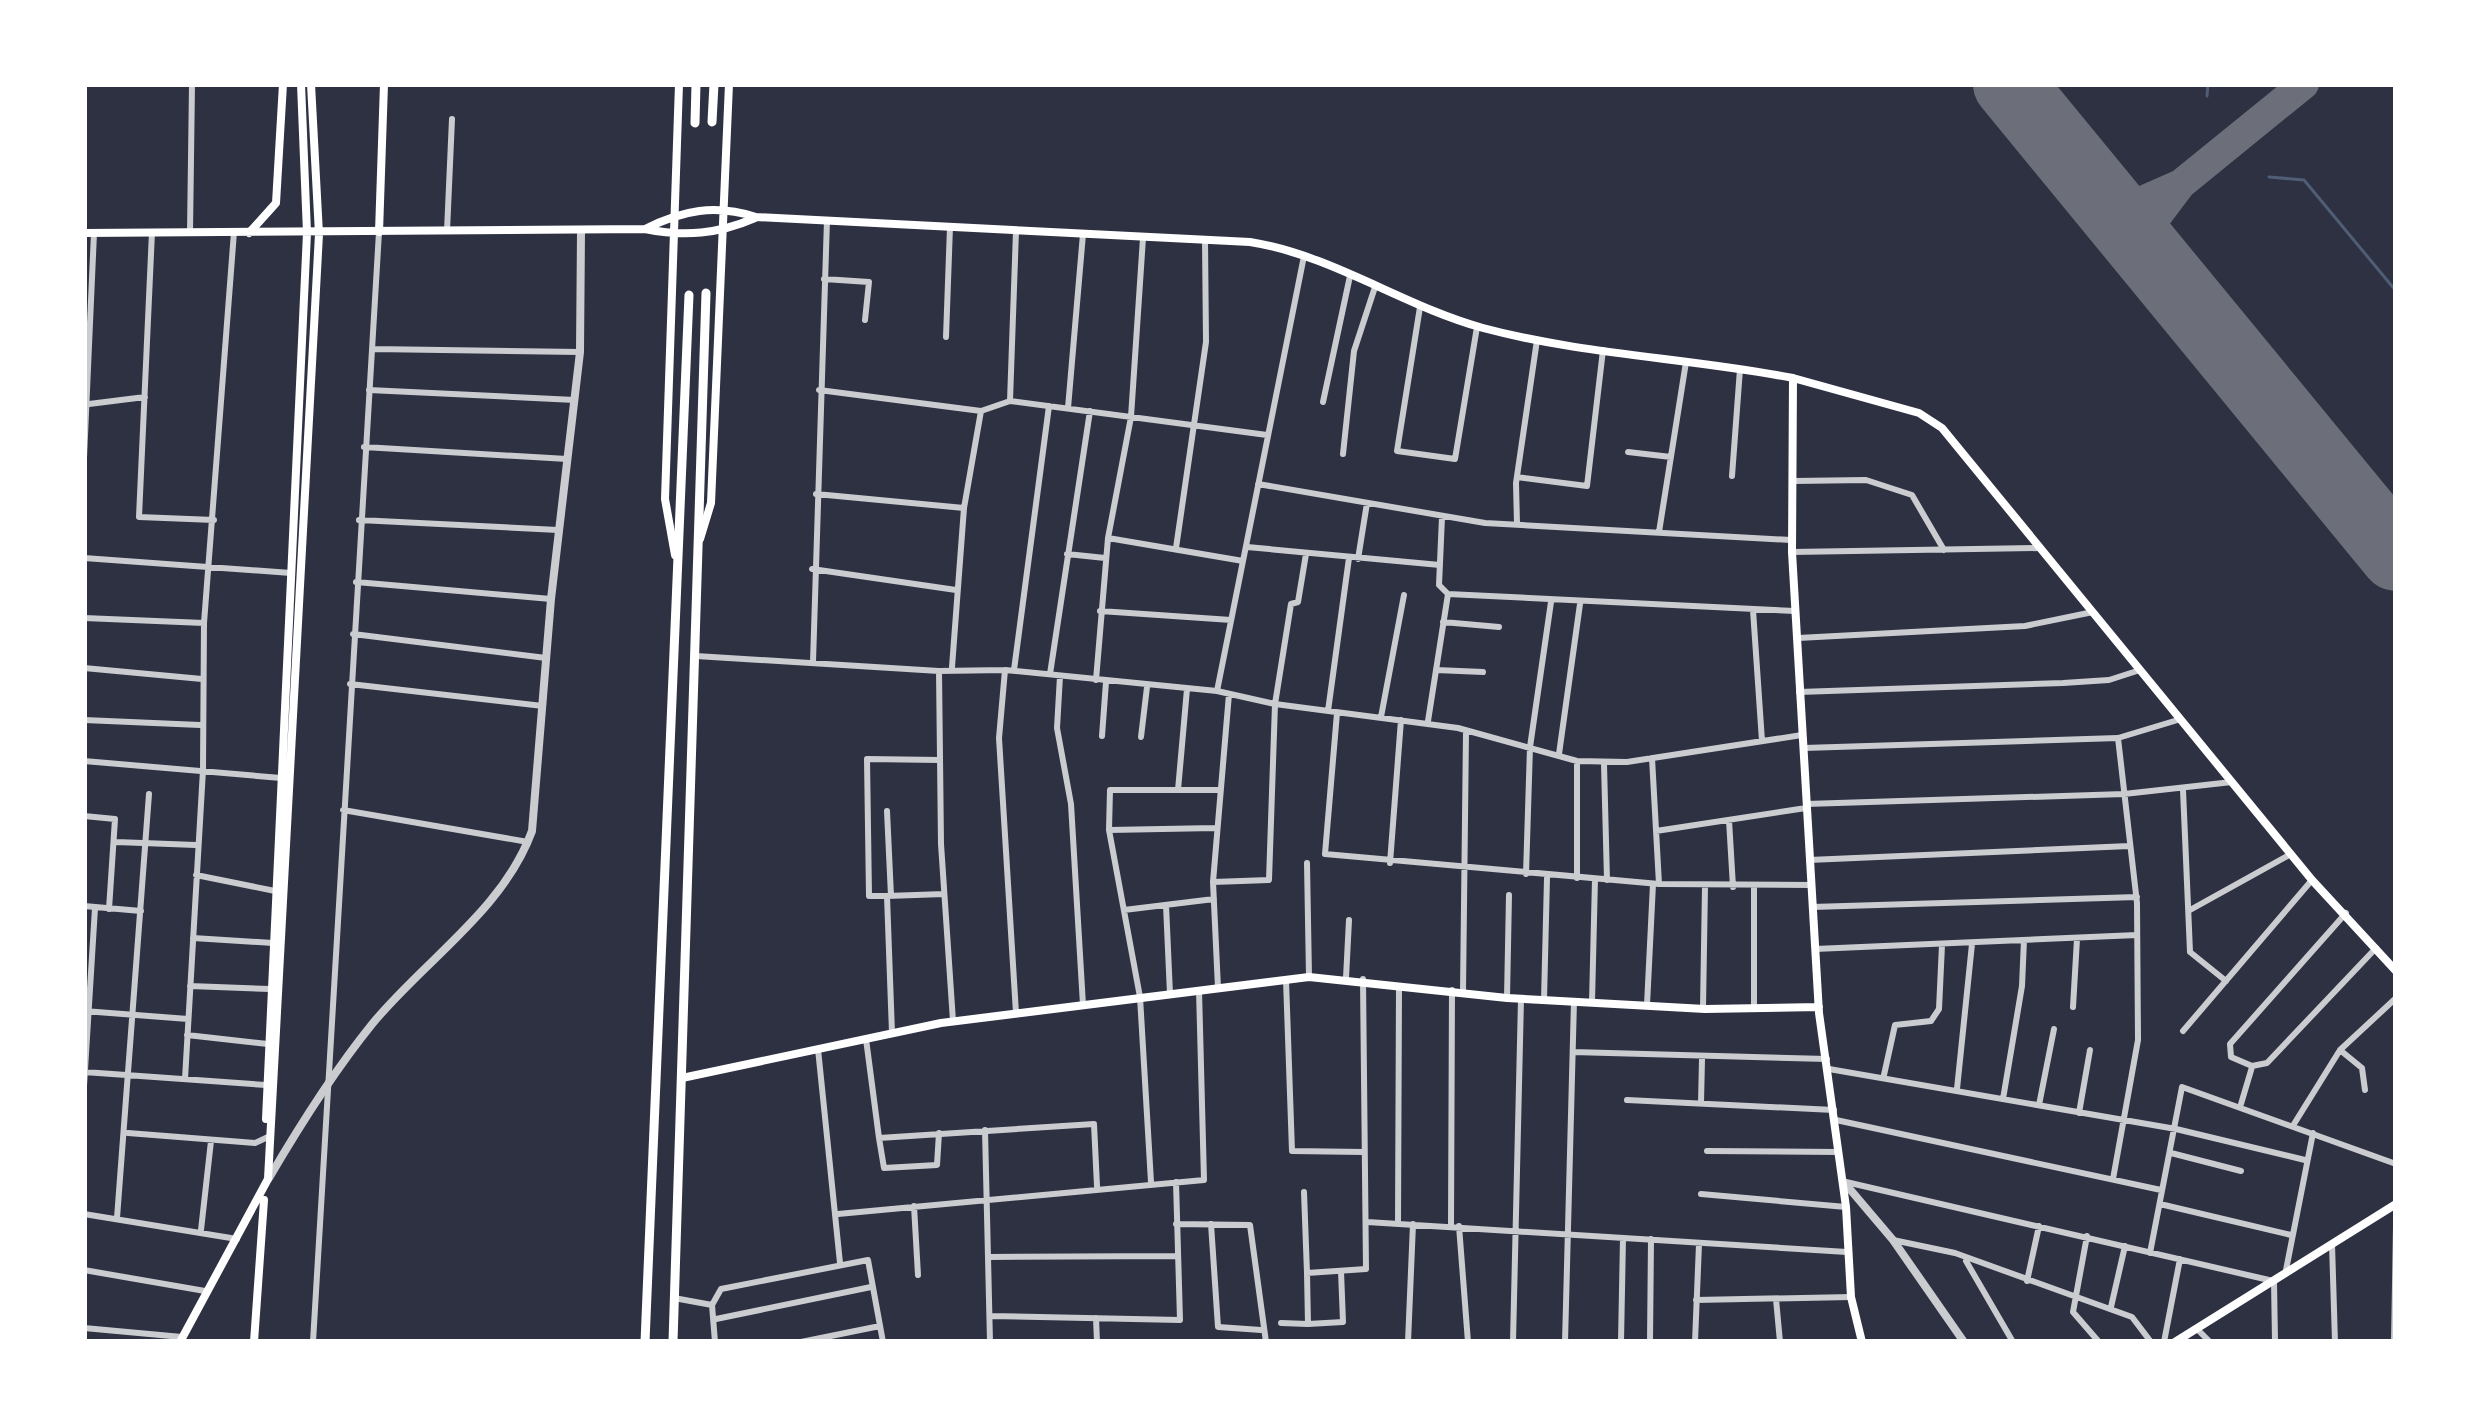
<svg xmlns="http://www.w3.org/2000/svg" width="2480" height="1426" font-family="'Work Sans',sans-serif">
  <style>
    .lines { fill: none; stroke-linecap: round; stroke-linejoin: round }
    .stream { stroke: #4f5d75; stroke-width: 3 }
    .taxiway { stroke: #6c6f7a; stroke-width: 30 }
    .runway { stroke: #6c6f7a; stroke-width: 72 }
    .minor { stroke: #caccd0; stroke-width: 6 }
    .tertiary { stroke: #caccd0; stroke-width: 8 }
    .secondary { stroke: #fff; stroke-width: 8 }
    .trunk { stroke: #fff; stroke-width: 9 }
  </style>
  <rect width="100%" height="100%" fill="#2d3142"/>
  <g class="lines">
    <path class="stream" d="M2207,96L2208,84
      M2269,177L2304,180L2396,291"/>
    <path class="taxiway" d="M2181,184L2304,84
      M2098,192L2124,209L2181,184L2148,228L2151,258"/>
    <path class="runway" d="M2009,84L2396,555"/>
    <path class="minor" d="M447,231L452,119
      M152,232L139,517L214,520
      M190,232L192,84
      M824,279L869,282L865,320
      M1420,307L1397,451L1455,459L1477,327
      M946,337L950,227
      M373,349L580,352
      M369,390L575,400
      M819,390L981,411L1010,401L1267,435
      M1010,401L1016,231
      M1323,402L1350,276
      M89,404L145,397
      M1068,408L1083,234
      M364,447L567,459
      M1628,452L1671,457
      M1343,454L1354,351L1375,287
      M84,458L94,233
      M1732,476L1740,369
      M1517,477L1587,486L1603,350
      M1794,481L1866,480L1912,495L1944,550
      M1258,484L1485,523L1791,540
      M816,494L964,508
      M1442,517L1439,585L1448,594
      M359,520L558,530
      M1517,524L1516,483L1537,340
      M1659,532L1686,362
      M1108,538L1243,561
      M1247,547L1440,565
      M1176,548L1206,342L1205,240
      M1792,552L2040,548
      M1067,554L1105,558
      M84,558L291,573
      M1358,559L1367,503
      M812,569L956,590
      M356,582L551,599
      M1753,610L1762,741
      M1100,611L1231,620
      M84,618L204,623
      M1443,622L1499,627
      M353,634L546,658
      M1798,638L2025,626L2093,612
      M696,656L939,671L1005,670L1217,691L1275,704L1458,728L1577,761L1627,762L1802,735
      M813,662L827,220
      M952,667L964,508L981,411
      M84,668L202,679
      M1005,670L999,738L1016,1013
      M1014,670L1049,406
      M1436,670L1483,672
      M939,671L941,844L953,1021
      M1050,674L1090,411
      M1060,676L1057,728L1071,804L1083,1005
      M1096,680L1108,538L1131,417L1143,238
      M350,684L543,706
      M1217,691L1304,256
      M1799,692L2063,683L2109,680L2140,670
      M1328,711L1349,558
      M1337,713L1325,854L1659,884L1811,885
      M1381,717L1404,595
      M84,720L200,725
      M1428,721L1448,594L1795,611
      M1102,736L1106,682
      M1141,737L1147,687
      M1804,748L2118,738
      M1559,754L1580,604
      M1652,758L1659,884
      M84,761L281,778
      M1577,762V878
      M1604,764L1607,880
      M1178,790L1187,689
      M2183,790L2190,952L2226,981
      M1806,804L2124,794L2232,782
      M343,810L528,842
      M887,811L891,896
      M84,816L115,819L109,909
      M1729,820L1733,887
      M1109,830L1215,828
      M1656,831L1806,808
      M116,842L196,845
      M1809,860L2129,846
      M1307,863L1309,977
      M1390,863L1401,720
      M1526,874L1530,747L1551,602
      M196,875L275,891
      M1213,882L1269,880L1275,704L1291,604L1298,602L1306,554
      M887,896H869L867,759L940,760
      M1166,905L1170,994
      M84,906L141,911
      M1812,907L2137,897
      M1124,910L1214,899
      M2190,910L2291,854
      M2346,913L2230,1044L2231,1057L2252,1066L2267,1063L2376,948
      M193,938L273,943
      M1815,949L2137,935
      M1346,978L1349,920
      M1286,980L1292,1151L1364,1152
      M190,986L270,989
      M1218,988L1213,882L1229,694
      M1463,992L1466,732
      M1507,998L1509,895
      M1544,1000L1547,878
      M1592,1002L1595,879
      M1647,1005L1653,884
      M2073,1007L2077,939
      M1703,1008L1705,886
      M1754,1008V888
      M84,1011L188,1019
      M2183,1031L2312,880
      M892,1033L887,896L944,894
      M187,1035L268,1044
      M866,1039L879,1138L1094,1124L1097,1186
      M818,1049L840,1263
      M2340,1050L2362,1068L2365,1090
      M1573,1052L1827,1059
      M1829,1069L2176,1129L2305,1160
      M84,1072L266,1085
      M1884,1075L1895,1025L1931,1021L1939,1009L1942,945
      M185,1079L203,770L204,623L234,232
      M84,1086L95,908
      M1957,1089L1972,944
      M2003,1099L2022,986L2024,940
      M1627,1100L1834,1110
      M1701,1103L1702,1059
      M2241,1104L2252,1067
      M2039,1105L2054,1029
      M2079,1113L2090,1050
      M1836,1120L2161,1190
      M2294,1124L2340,1050L2396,998
      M985,1130L990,1342
      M128,1133L255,1143L268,1137
      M879,1138L884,1168L937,1165L939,1133
      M1707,1151L1839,1152
      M2171,1153L2241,1171
      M2113,1179L2138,1040L2137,903L2118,738L2181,719
      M1151,1182L1140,997L1109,830L1110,790H1220
      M1846,1182L2269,1280L2274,1281L2275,1342
      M1304,1192L1307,1273
      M1701,1194L1846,1207
      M2160,1204L2291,1235
      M914,1206L918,1275
      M84,1214L237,1239
      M838,1214L1204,1180L1199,990
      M117,1218L149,794
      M1367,1222L1847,1252
      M1398,1223L1399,987
      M1176,1224L1250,1225L1266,1342
      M1211,1224L1218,1327L1261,1330
      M1451,1225L1452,990
      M1459,1226L1468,1342
      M201,1230L211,1141
      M2087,1236L2073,1312L2099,1342
      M1893,1240L1955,1253L2132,1317L2151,1342
      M2332,1244L2335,1342
      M2150,1253L2182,1087L2396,1164
      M988,1257L1176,1256
      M1966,1261L2013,1342
      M84,1270L205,1291
      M2286,1270L2313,1133
      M2027,1281L2039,1226
      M674,1298L712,1305L721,1289L868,1260L883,1342
      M1776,1299L1780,1342
      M1696,1300L1851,1297
      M712,1305L715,1342
      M2111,1307L2125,1246
      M990,1316L1180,1320L1176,1182
      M1096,1318L1097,1342
      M716,1319L871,1287
      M1281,1323L1308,1324L1307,1273L1366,1269L1363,979
      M1308,1324L1343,1322L1341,1271
      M84,1328L182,1337
      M2198,1330L2210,1342
      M313,1342L379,232
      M801,1342L880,1326
      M1408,1342L1413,1224
      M1513,1342L1521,999
      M1565,1342L1574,1001
      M1621,1342L1623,1238
      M1650,1342L1651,1239
      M1695,1342L1699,1244
      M2164,1342L2180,1259
      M2394,1342L2396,1226"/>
    <path class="tertiary" d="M269,1178C300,1125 334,1071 373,1023C426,959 503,910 532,831L551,599L580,352L581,232
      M1843,1181L1893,1240L1964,1342"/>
    <path class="secondary" d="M645,229C683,210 715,204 756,217L1250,242C1332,255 1403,306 1483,328C1584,355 1690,358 1793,378L1792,552L1819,1013L1846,1207L1851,1297L1862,1342
      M379,232L384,84
      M84,233L645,229C685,237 718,234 755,218
      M249,233L276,203L283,84
      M1793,378L1919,413L1942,428L2312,880L2396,971
      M700,539L711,503L729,84
      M675,555L665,499L679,84
      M682,1078L941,1023L1309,977L1507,998L1705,1009L1819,1007
      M266,1119L307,233L301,84
      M180,1342L268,1179L319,234L311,84
      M254,1342L264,1200
      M2175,1342L2396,1204"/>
    <path class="trunk" d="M712,122L714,84
      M695,123L696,84
      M645,1342L689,295
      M673,1342L706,293"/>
  </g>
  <rect width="2480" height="1426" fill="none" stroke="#ffffff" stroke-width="174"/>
</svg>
